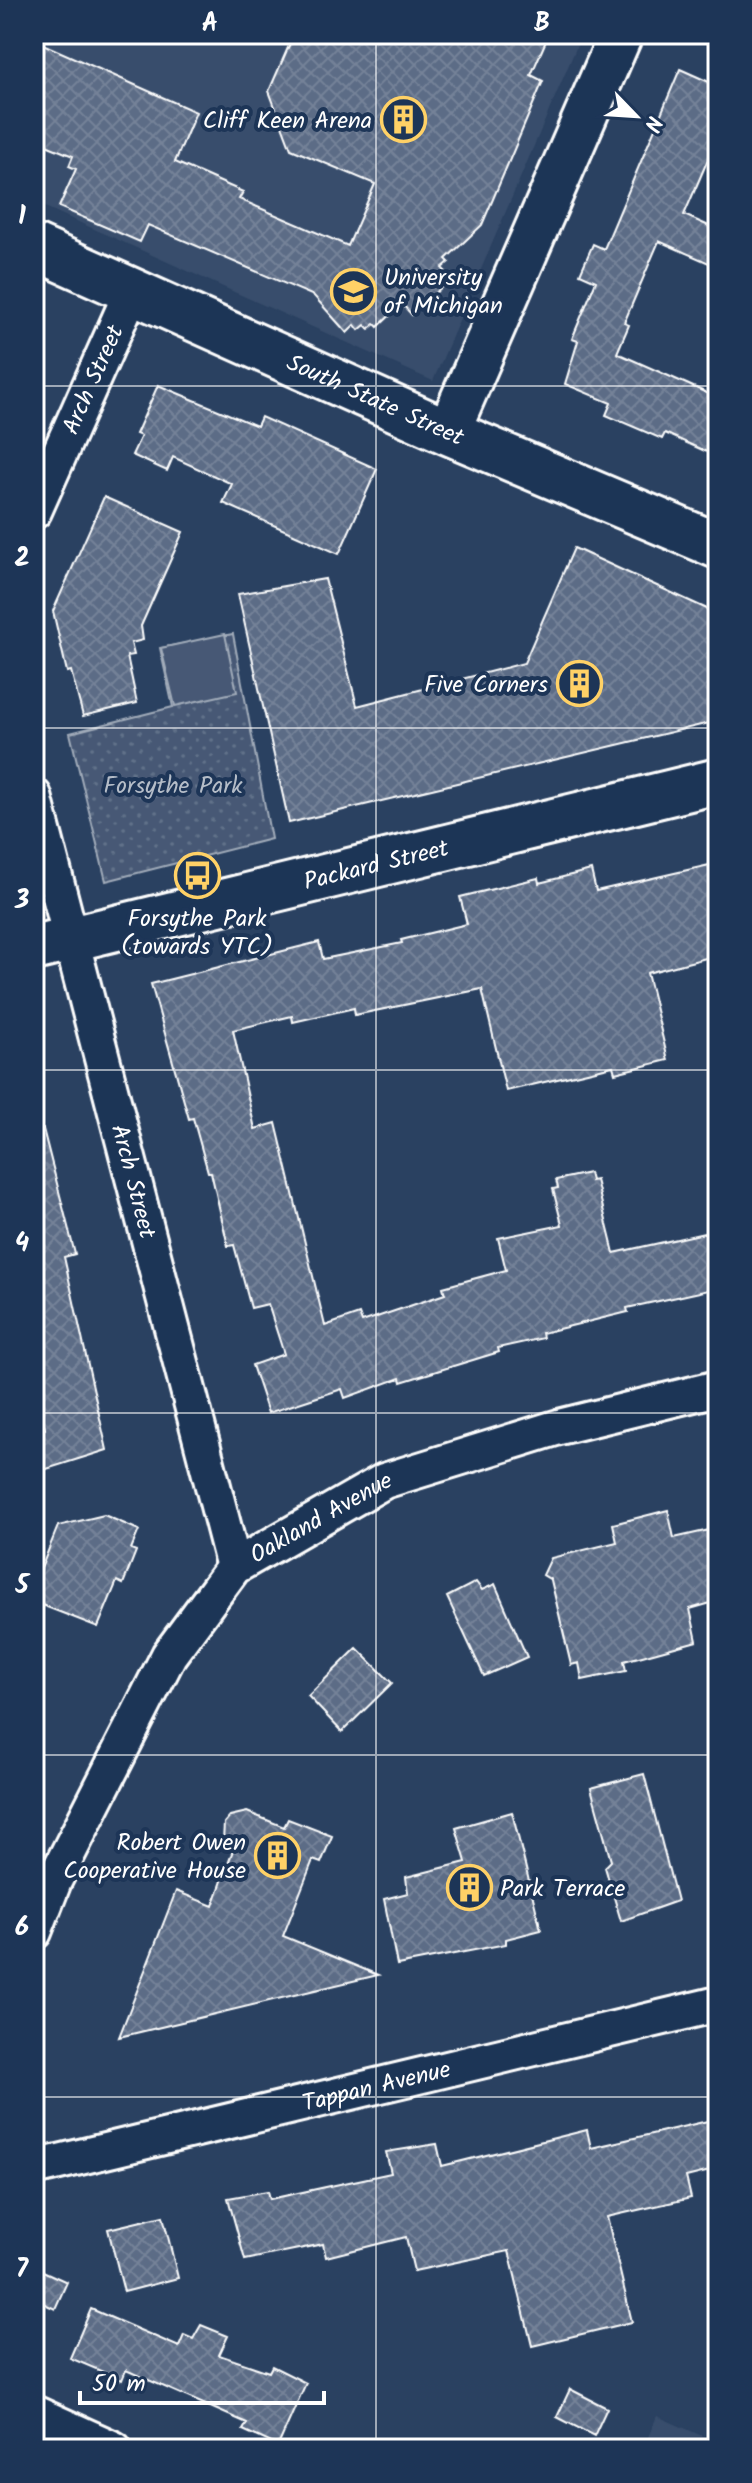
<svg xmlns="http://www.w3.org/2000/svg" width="752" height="2483" font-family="Kalam,sans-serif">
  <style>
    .built { fill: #394e6c }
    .park { fill: url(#park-dots); stroke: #a2acba; stroke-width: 2 }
    .garden { fill: #465975; stroke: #a2acba; stroke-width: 2 }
    .building { fill: url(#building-cross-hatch); stroke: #fff; stroke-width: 2 }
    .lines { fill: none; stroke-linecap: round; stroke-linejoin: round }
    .minor-casing { stroke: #fff; stroke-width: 40 }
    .tertiary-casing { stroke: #fff; stroke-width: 48 }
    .secondary-casing { stroke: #fff; stroke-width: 50 }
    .minor { stroke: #1d3557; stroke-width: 34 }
    .tertiary { stroke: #1d3557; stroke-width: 42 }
    .secondary { stroke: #1d3557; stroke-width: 44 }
    .grid { fill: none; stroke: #fff; stroke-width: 2; stroke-opacity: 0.55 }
    .labels { text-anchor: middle; stroke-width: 8; stroke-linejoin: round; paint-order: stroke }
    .poi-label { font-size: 24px; fill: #fff; stroke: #1d3557; text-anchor: end }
    .street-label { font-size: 24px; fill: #fff; stroke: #1d3557 }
    .park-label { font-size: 24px; fill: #b5bdc8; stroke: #1d3557 }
    .neatline { fill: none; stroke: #fff; stroke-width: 3 }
    .grid-label { font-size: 26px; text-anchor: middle; font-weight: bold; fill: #fff }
  </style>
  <defs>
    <pattern id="park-dots" width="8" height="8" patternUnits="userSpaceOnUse" patternTransform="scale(2)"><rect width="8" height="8" fill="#465975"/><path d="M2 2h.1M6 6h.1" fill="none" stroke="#62728a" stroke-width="1.8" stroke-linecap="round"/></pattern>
    <pattern id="building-cross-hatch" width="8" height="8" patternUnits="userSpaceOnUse" patternTransform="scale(2)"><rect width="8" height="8" fill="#5b6c86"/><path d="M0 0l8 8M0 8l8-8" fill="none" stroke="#748298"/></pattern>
  </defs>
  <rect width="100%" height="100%" fill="#2a4161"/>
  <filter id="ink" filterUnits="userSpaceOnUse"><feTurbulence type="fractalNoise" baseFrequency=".0125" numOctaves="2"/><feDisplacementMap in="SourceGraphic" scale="16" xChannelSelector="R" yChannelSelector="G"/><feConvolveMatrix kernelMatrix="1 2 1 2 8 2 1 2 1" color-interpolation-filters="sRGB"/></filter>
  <g filter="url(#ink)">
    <path class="built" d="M34,34H582L433,381L34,202Z
      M657,2416L718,2443V2449H643Z"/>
    <path class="park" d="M233,634L271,839L106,881L70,733L173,707L160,648Z"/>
    <path class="garden" d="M225,634L237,692L175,706L161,648Z"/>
    <path class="building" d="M294,34H549L531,75L543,81L482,225L446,259L449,262L442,268L447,273L442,278L446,283L412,315L402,304L378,327L375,324L369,329L365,325L359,330L355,325L347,333L314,296L148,225L140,242L59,207L76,169L69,166L73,156L34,140V40L196,112L175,162L243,192L239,199L348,246L375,184L291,149L269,91Z
      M680,69L718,86V136L684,215L718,230V267L659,241L624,323L629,325L617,353L718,398V457L665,433L662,439L606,415L611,403L565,384L578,341L572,339L596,281L580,274L593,244L604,249Z
      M158,385L257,426L261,417L377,469L339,554L223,503L232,484L173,457L167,471L132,455L141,436L136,434Z
      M104,497L183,532L141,626L143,640L131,643L134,655L127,656L137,703L83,716L71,671L67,672L53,611Z
      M574,548L718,614V721L289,823L238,594L325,579L357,706L524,663Z
      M718,863V955L647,973L668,1060L615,1073L613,1066L506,1091L482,989L355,1015L354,1008L293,1022L292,1016L233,1030L255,1129L276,1123L325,1326L359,1314L362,1322L445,1294L443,1287L506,1270L498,1238L562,1225L553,1189L558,1188L556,1180L589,1173L591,1181L596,1180L614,1253L718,1230V1288L627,1308L628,1312L542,1333L543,1338L498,1348L499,1352L401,1382L400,1378L345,1398L342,1389L268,1413L252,1365L284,1354L268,1304L251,1308L234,1245L228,1246L211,1172H208L193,1118L189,1119L151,984L319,942L323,959L402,943L401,940L467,924L460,897L538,878L539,883L591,870L596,891Z
      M43,1129L75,1254L64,1257L107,1450L34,1473V1433L45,1429L34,1390V1130Z
      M668,1510L674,1538L718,1528V1601L690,1609L697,1641L624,1661L626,1671L582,1680L579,1663L571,1665L551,1580L543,1575L551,1558L617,1542L613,1524Z
      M104,1515L139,1530L131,1549L136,1551L123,1584L117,1581L98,1627L34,1602V1586L58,1526Z
      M476,1582L482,1590L495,1584L527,1657L484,1676L447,1597Z
      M357,1648L392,1683L342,1732L308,1696Z
      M644,1774L677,1901L621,1921L605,1867L611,1861L591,1788Z
      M247,1812L284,1827L288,1819L332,1836L321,1863L313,1860L283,1936L378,1975L119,2037L176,1891L213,1906L233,1850L223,1842L224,1823L230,1816Z
      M512,1812L541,1930L506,1939V1944L397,1965L384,1899L408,1893L406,1877L466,1862L456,1828Z
      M712,2120L718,2169L686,2177L691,2198L607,2217L632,2322L532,2346L509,2251L414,2271L406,2237L326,2257L323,2244L245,2260L228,2198L268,2191L270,2199L391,2173L386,2152L437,2144L442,2166L587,2130L591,2148Z
      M163,2216L178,2278L124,2292L108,2229Z
      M34,2267L67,2282L55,2309L34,2299Z
      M91,2309L179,2347L184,2335L193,2339L201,2325L228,2336L219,2355L269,2372L272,2366L306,2383L278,2446L243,2430L247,2423L126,2370L122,2380L70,2358Z
      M570,2389L607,2408L594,2436L557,2417Z"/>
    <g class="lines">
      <defs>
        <g id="minor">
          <path id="s1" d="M34,511L132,291"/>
          <path id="s2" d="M34,796L234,1567"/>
          <path id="s3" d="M34,1932L54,1881L169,1655L234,1567L384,1481L559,1427L718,1388"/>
          <path id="s4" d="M34,2168L718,2004"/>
          <path d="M34,2413L114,2449"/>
        </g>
        <path id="tertiary" d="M448,432L621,34"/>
        <g id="secondary">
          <path id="s5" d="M34,247L448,432L718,546"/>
          <path id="s6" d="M34,948L718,781"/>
        </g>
      </defs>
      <use href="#minor" class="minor-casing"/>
      <use href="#tertiary" class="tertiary-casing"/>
      <use href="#secondary" class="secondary-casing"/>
      <use href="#minor" class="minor"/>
      <use href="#tertiary" class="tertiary"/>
      <use href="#secondary" class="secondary"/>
    </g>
  </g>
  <path class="grid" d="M376,34V2449M34,386H718M34,728H718M34,1070H718M34,1413H718M34,1755H718M34,2097H718"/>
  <defs>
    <symbol id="building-ring" viewBox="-11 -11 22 22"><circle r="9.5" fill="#1d3557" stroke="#ffd166" stroke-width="1.5"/><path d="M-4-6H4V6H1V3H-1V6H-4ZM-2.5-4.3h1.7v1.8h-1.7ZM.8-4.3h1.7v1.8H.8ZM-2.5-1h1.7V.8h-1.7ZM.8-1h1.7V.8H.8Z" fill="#ffd166"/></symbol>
    <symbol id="university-ring" viewBox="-11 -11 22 22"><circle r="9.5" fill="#1d3557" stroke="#ffd166" stroke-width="1.5"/><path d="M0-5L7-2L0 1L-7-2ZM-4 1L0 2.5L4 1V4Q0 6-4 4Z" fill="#ffd166"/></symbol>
    <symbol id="bus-ring" viewBox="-11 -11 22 22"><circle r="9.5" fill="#1d3557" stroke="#ffd166" stroke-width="1.5"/><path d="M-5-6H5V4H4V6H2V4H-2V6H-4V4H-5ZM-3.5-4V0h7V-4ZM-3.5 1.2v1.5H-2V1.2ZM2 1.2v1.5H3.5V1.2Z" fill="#ffd166"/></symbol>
  </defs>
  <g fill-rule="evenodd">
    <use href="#building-ring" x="378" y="94" width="51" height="51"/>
    <use href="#university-ring" x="328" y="266" width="51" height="51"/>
    <use href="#building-ring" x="554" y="658" width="51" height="51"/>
    <use href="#bus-ring" x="172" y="850" width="51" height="51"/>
    <use href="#building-ring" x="252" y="1830" width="51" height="51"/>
    <use href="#building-ring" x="444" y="1862" width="51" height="51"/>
  </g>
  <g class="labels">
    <g class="poi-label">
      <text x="372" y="128">Cliff Keen Arena</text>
      <text x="384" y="285" text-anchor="start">University<tspan x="384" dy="28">of Michigan</tspan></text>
      <text x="548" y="692">Five Corners</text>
      <text x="197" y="926" text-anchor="middle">Forsythe Park<tspan x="197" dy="28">(towards YTC)</tspan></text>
      <text x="246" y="1850">Robert Owen<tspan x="246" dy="28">Cooperative House</tspan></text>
      <text x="500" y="1896" text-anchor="start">Park Terrace</text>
    </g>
    <g class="street-label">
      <text dy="8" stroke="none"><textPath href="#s1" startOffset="144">Arch Street</textPath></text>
      <text dy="8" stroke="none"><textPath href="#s5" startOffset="374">South State Street</textPath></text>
      <text dy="8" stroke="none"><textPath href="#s6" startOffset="352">Packard Street</textPath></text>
      <text dy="8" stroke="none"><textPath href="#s2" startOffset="398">Arch Street</textPath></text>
      <text dy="8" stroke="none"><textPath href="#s3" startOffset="518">Oakland Avenue</textPath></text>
      <text dy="8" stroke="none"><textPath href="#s4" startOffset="352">Tappan Avenue</textPath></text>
    </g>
    <g class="park-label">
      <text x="173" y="793">Forsythe Park</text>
    </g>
  </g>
  <rect width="752" height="2483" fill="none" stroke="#1d3557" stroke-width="88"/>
  <g transform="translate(636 116) rotate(115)" stroke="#1d3557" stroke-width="6" paint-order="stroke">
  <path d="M0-6L14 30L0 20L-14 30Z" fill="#ffffff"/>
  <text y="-12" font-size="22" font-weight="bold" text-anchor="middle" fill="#ffffff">N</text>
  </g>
  <path d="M80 2391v12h244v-12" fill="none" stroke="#ffffff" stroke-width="4"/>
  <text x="92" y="2391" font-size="24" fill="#ffffff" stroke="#1d3557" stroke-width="6" paint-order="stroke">50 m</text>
  <rect x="44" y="44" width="664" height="2395" class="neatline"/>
  <g class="grid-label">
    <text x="210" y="31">A</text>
    <text x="542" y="31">B</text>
    <text x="22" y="224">1</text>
    <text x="22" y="566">2</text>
    <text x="22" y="908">3</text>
    <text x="22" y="1251">4</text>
    <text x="22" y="1593">5</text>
    <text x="22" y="1935">6</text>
    <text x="22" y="2277">7</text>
  </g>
</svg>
